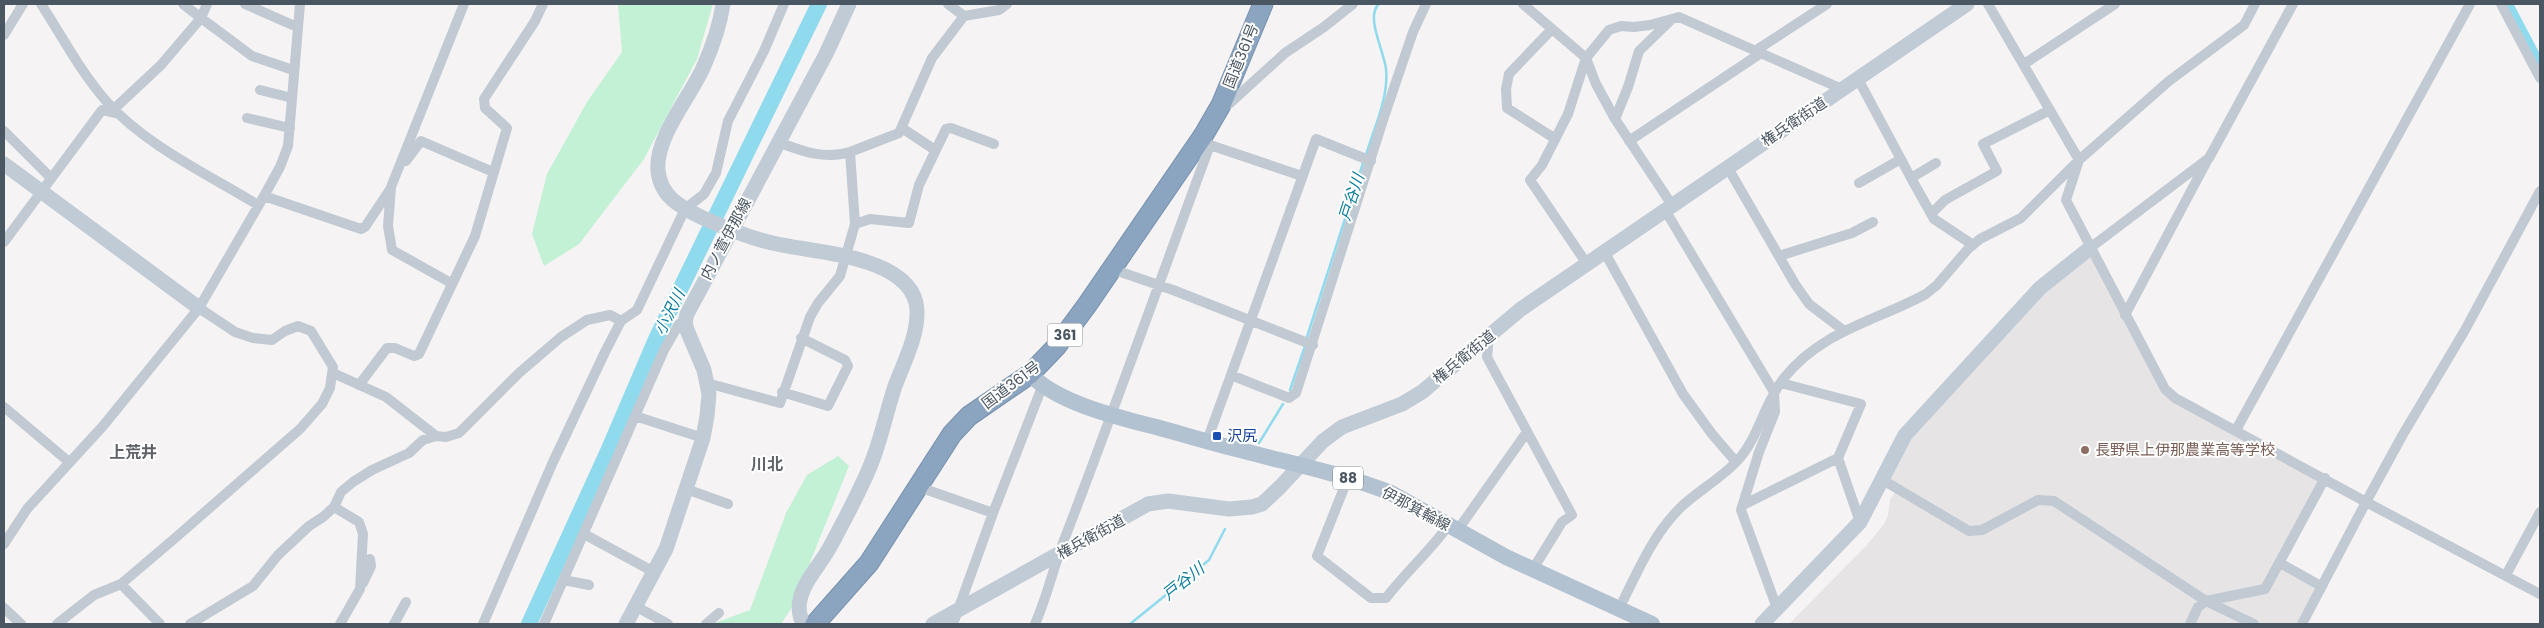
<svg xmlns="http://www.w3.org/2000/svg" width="2544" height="628" font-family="Poppins,'Noto Sans JP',sans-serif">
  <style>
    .education { fill: #e6e4e5 }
    .green { fill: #c3f1d5 }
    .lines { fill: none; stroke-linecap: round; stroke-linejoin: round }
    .stream { stroke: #90daee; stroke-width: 2.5 }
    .canal { stroke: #90daee; stroke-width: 10 }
    .river { stroke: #90daee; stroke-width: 16 }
    .highway-casing { stroke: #7690ad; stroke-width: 21 }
    .street { stroke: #c1cad2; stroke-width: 10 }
    .secondary { stroke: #c1cbd6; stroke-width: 15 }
    .primary { stroke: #b3c2d1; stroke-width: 16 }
    .highway { stroke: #8ba5c1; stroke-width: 19 }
    .transit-dot { fill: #1a4fb4; stroke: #fff; stroke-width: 2 }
    .education-dot { fill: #8d6e63; stroke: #fff; stroke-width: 2 }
    .labels { text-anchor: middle; stroke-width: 4; stroke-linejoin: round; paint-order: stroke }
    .shield { fill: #fff; stroke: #808990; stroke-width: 1 }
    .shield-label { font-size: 14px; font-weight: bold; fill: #4a5661 }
    .street-label { font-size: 15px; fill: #4a5661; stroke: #fff }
    .transit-label { font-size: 15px; fill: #164399; stroke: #fff; text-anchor: start }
    .education-label { font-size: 15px; fill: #785e54; stroke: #fff; text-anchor: start }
    .water-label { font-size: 16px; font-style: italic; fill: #0c7c9b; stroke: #fff }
    .neighbourhood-label { font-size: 16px; font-weight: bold; fill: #5f6368; stroke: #fff }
  </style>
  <rect width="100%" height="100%" fill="#f5f3f3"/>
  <path class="education" d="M2090,248L2165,389L2325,478L2280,563L2321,586L2302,624H1789L1867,545L1884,524L1888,515L1890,500L1897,488L1881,479L1905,435Z"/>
  <path class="green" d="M618,4H713L697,59L644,159L579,244L544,266L532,234L547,174L587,102L622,52Z
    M838,456L849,466L792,607L781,624H712L750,610L786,513L807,475Z"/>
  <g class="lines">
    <path class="stream" d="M1366,155C1374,128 1389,97 1386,69C1384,51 1365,16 1379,4
      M1306,340L1364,160
      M1290,390L1305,346
      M1259,443L1283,404
      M1130,624L1209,560L1225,529"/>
    <path class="canal" d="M2508,4L2540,65"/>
    <path class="river" d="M529,624L609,449L657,337L819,4"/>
    <defs>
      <path id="highway" d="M815,624L869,563L952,434L969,416L1030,374L1056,347L1087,305L1203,136L1221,105L1263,4"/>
    </defs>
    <use href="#highway" class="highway-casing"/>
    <path class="street" d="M41,4C62,36 81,73 107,102C145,145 209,175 258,205
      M207,4L201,18L252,56L293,70
      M245,4L297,27
      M948,4L964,16L999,10L1007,4
      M1523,4L1586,58L1596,84L1615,119L1672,205
      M1988,4L2079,160L2066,200L2165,389L2175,398L2366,502L2302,624
      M2501,4L2540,78
      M1552,29L1509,74L1506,89L1507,108L1554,138
      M4,35L23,4
      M1755,51L1827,4
      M2024,64L2115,4
      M1858,79L1911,178L1936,163
      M260,90L292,98
      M1222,105L1229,104L1285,53L1324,27L1353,4
      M114,109L161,65L201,18L183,4
      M247,118L290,128
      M1615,119L1628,87L1639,51L1670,21
      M902,128L935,150
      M4,131L51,178
      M1629,141L1761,53
      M778,142C801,151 825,160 850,152
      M406,161L421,141L493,172
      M1728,168L1795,284L1809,304L1843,330
      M1911,178L1934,219L1973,245
      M1859,183L1901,159
      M2540,191L2465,330L2402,436L2366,502L2540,594
      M264,196L361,229L365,227L391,188
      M1665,210L1774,392L1775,412L1759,452L1741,510L1777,608
      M1931,214L1945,200L1997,171L1983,144L2050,110
      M855,224L850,152L899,133L932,58L964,16
      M4,242L102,110L116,113
      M2090,248L2209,158L2293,4
      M1604,251L1683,394L1712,434L1736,462
      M1779,256L1852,233L1873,222
      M1587,264L1530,180L1542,165L1568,114L1586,58L1609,30L1621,26L1634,27L1650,25L1679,17L1842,89
      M1112,269L1173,290L1313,345
      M451,283L392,250L388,226L391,187L464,4
      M2125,315L2208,159
      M1489,337L1487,357L1572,515L1562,522L1533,569
      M333,373L386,397L436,436
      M1231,375L1316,139L1371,161
      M707,383L780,403L810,317L818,303L840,276L855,224L870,219L909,223L919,185L946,129L951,128L994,144
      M1781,383L1861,404L1838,458L1860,522
      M359,385L387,348H395L414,356L419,354L475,236L507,128L485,108L484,99L535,21L543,4
      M782,392L828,406L848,366L845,360L801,338
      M4,407L69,462
      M635,416L703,438
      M2236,430L2470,4
      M1207,441L1231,375L1289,398L1296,393L1384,117L1413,32L1426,4
      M1348,478L1317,556L1371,598H1386C1406,572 1429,552 1448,526
      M1881,479L1969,531L1982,530L2038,500L2054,501L2206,601L2254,624
      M919,487L993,513
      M686,489L728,504
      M1743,505L1838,458
      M334,507L359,522L363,534L360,589L340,624
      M1457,531L1527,432
      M584,534L654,572
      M4,544L27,509L103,426L199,308L264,196L280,167L288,146L300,4
      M2280,563L2321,586
      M2506,575L2540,512
      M564,580L589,585
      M363,583L371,566L370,559
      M121,584L160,624
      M635,606L668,624
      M4,608L21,624
      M1619,609C1636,575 1652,536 1679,509C1697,491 1721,479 1738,460C1759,437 1764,403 1784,378C1821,331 1876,321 1926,294L1937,285L1968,249L1980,239L2021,218L2079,160L2169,81L2244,25L2255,4
      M57,624L94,595L121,584L174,539L300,429L322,404L330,388L333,367L311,331L298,326L285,331L272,340L253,338L235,332L199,308
      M190,624L253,586L278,555L309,526L323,517L334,507L341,492L353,482L372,470L409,453L423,440L436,436L446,437L459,433L519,373L561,337L587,320L610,315L621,321
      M394,624L406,602
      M483,624L553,462L605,352L621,321L637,310L685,209L704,194L716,173L728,121L764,51L784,4
      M544,624L664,350L679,324L685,322
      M706,624L719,613
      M953,624L993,513L1042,387
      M1035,624C1048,595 1054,564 1066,535C1116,405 1162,275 1210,145L1302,176
      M2190,624L2198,607L2206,601L2265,589L2325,478"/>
    <path class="secondary" d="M723,4C720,25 712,48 703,68C690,97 655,138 658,170C660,196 680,207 701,217C723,227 744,236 768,242C809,253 914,254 917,310C918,336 904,362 895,386C887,410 882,435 873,459C862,488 846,517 831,545C822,563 804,580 800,600C798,608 800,617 803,624
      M4,164L199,308
      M626,624L666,549L703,438L707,416L709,394L704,370L687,330L685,322L687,314L826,54L849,4
      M933,624L1148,504L1168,501L1229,509L1252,507L1262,504L1280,487L1323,441L1342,427L1402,404L1422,392L1521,309L1967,4
      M1762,624L1860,522L1905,435L2040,288L2090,248"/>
    <path class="primary" d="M1030,374C1059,405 1126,419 1167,430C1192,437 1218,445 1244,451C1293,464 1343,474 1391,493L1506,557L1652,624"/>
    <use href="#highway" class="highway"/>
  </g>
  <rect class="transit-dot" x="1212" y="431" width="10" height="10" rx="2.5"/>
  <circle class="education-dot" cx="2085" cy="450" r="5"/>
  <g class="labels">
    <g class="shield">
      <rect x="1047.5" y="323.5" width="35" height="23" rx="4"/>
      <rect x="1333" y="466.5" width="30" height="23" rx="4"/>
    </g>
    <g class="shield-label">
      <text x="1065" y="340">361</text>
      <text x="1348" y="483">88</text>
    </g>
    <g class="street-label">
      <text transform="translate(1241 56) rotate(-68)" y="5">国道361号</text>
      <text transform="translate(1794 122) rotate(-34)" y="5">権兵衛街道</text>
      <text transform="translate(726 239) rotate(-62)" y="5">内ノ萱伊那線</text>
      <text transform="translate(1464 357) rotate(-39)" y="5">権兵衛街道</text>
      <text transform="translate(1011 385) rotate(-37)" y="5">国道361号</text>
      <text transform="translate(1416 509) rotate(28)" y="5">伊那箕輪線</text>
      <text transform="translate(1091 537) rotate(-29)" y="5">権兵衛街道</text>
    </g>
    <g class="transit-label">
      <text x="1227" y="441">沢尻</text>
    </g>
    <g class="education-label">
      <text x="2095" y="455">長野県上伊那農業高等学校</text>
    </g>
    <g class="water-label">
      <text transform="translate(1351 197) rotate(-72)" y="6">戸谷川</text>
      <text transform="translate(669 312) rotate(-64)" y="6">小沢川</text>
      <text transform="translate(1183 581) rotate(-39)" y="6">戸谷川</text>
    </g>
    <g class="neighbourhood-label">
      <text x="133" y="458">上荒井</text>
      <text x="767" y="470">川北</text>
    </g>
  </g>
  <rect width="2544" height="628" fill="none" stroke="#4a5661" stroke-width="10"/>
</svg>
